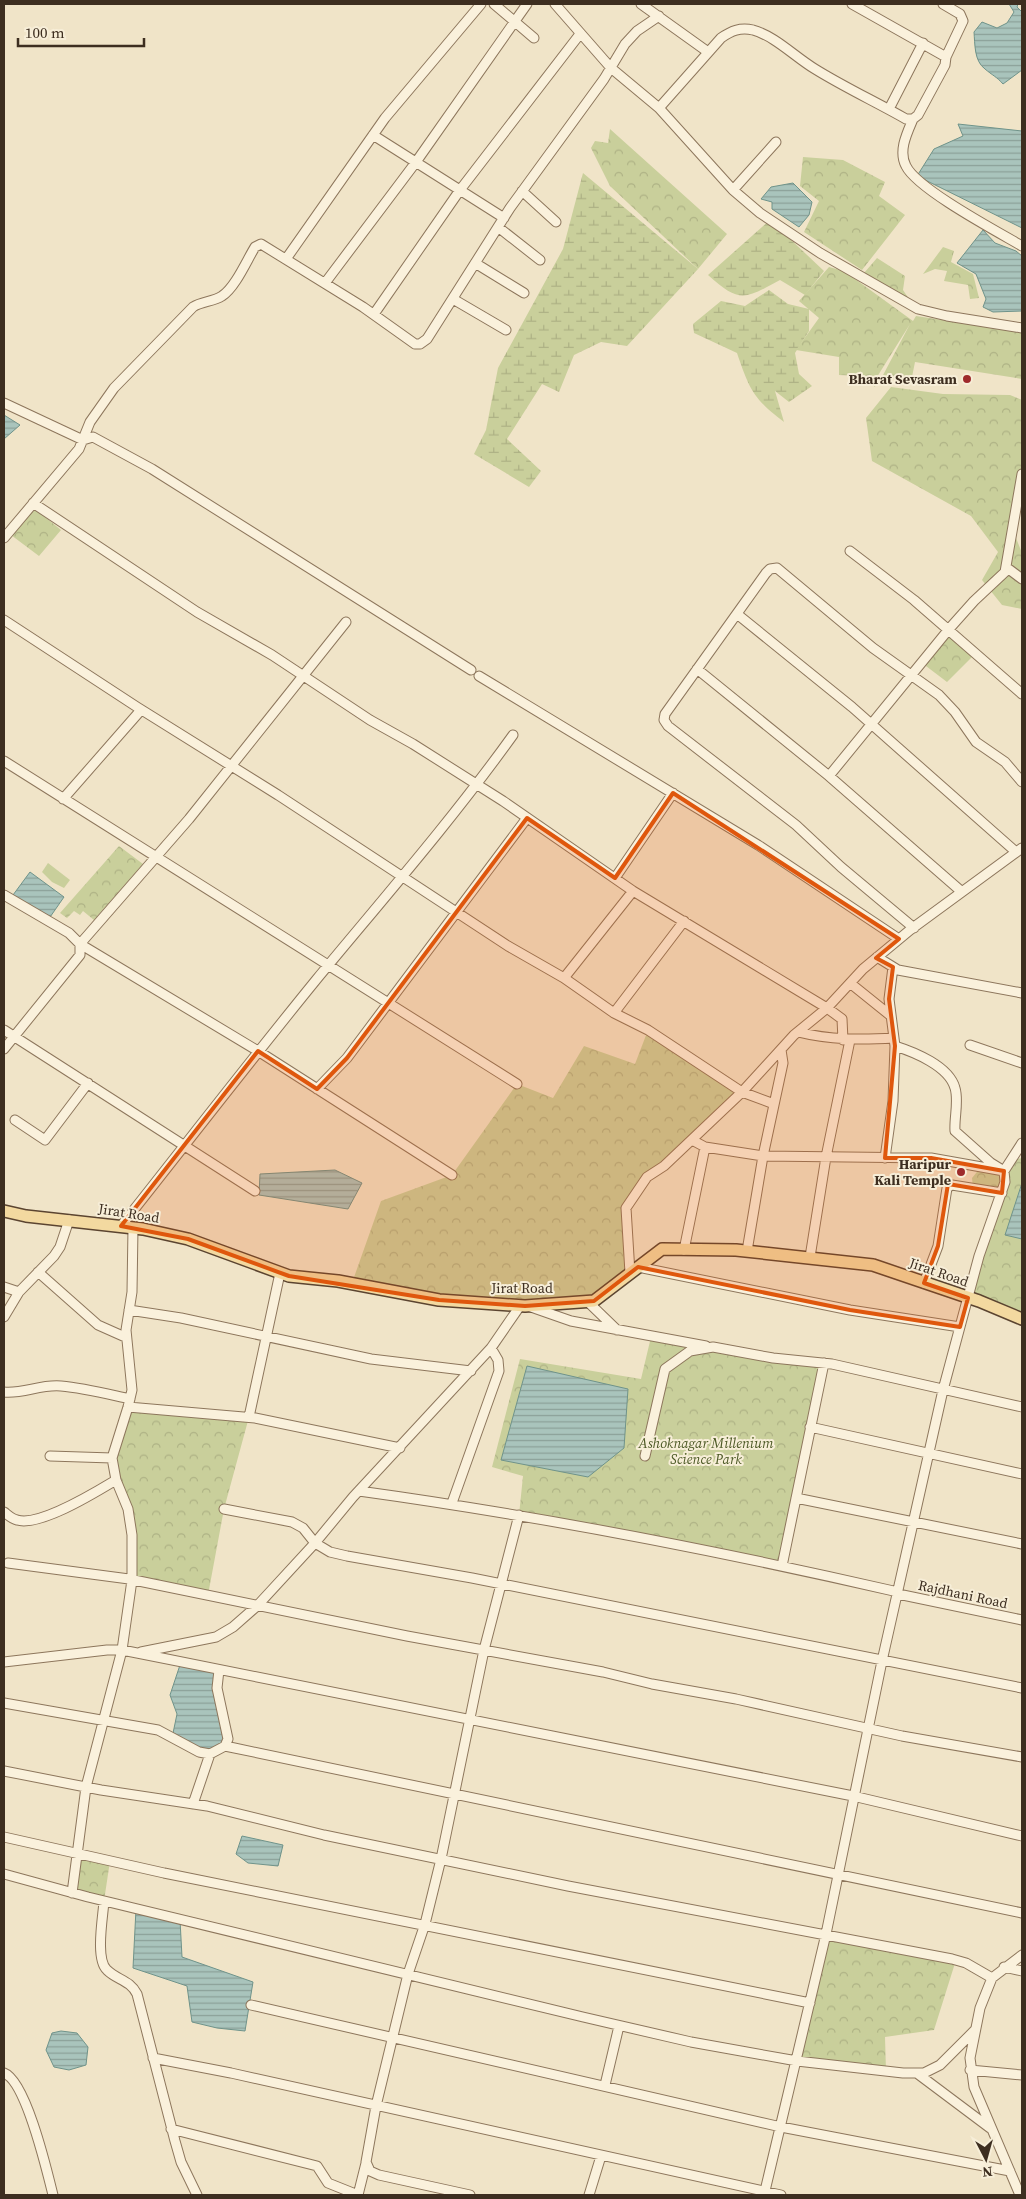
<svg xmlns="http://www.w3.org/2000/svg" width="1026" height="2199" font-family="'Source Serif 4',serif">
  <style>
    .wetland { fill: url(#wetland-marsh) }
    .park { fill: url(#park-crowns) }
    .garden { fill: #c9cf9b }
    .water { fill: url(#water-rules); stroke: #6f938a }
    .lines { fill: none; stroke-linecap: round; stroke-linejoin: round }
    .minor-casing { stroke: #8d765c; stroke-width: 11 }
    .major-casing { stroke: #5b4430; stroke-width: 14 }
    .minor { stroke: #faf1dc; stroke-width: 9 }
    .major { stroke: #f3d9a0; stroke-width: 11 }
    .marked { fill: #df570d; fill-opacity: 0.2; stroke: #df570d; stroke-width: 4; stroke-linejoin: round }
    .poi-dot { fill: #9e2a2b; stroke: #f7eed8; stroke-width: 2 }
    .labels { text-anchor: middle; stroke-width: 4; stroke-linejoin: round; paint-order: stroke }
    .poi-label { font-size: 14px; font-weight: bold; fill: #3d2e20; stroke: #f7eed8; text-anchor: end }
    .street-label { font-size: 14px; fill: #3d2e20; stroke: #f7eed8 }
    .park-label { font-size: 14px; font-style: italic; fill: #4d5a26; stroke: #f7eed8 }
  </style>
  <defs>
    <pattern id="wetland-marsh" width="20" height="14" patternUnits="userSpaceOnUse" patternTransform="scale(1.25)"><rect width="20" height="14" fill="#c9cf9b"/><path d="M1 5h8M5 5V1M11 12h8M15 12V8" fill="none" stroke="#aeb285"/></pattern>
    <pattern id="park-crowns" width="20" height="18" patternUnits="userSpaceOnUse" patternTransform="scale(1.25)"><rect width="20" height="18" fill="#c9cf9b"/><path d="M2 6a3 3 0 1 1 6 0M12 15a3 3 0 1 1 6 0" fill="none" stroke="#aeb285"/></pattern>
    <pattern id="water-rules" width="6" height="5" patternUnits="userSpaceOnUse" patternTransform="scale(1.25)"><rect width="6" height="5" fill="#a9c4bc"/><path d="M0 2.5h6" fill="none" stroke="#8ba098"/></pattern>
  </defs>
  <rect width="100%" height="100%" fill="#f0e4c8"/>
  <path class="wetland" d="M583,173L698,269L627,346L601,342L574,355L559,392L542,384L507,439L541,471L529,487L474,454L486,430L498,368L563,249Z
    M770,220L824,271L805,295L780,280C745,299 740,304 708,275Z
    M769,290L788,304L809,309V331L795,353L799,374L812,386L789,402L775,391L784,422C753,399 749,388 737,353L694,333L693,324L721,301L745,306Z"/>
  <path class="park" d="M610,129L727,234L698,269L610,186L591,148L595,141L608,143Z
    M803,157L843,160L885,182L879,196L905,215L862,270L804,232L819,201L800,186Z
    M943,247L954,251L951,262L973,274L979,298L970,299L968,285L944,281L947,271L935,269L923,274Z
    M877,258L905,276L903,290L909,299L864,273Z
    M829,267L844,271L913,321L916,316L1022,332V379L915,362L911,382L882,377L910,324L877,377L875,387L864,376L839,375V357L796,350L819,318L799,301Z
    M891,387L943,394L1010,395L1022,400V499L1014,533L1022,553V609L1002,605L982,580L998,552L971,516L872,461L866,418Z
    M34,508L61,530L39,556L11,535Z
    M949,629L975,654L947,682L922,663Z
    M119,846L143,864L94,920L83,911L80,915L74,911L67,918L60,913Z
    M648,1030L742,1092L647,1177L626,1208L630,1273L594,1301L529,1306L352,1283L381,1201L452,1175L517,1084L553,1098L584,1046L635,1064Z
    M1022,1158V1319L968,1298L1002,1193L973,1188L972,1178L981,1167L1004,1171L1012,1160Z
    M651,1337L824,1363L782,1566L519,1515L523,1476L492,1467L520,1359L641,1379Z
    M128,1407L249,1417L224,1509L208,1595L132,1580V1535L116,1480L115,1443Z
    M79,1854L110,1861L104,1901L72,1893Z
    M826,1934L956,1960L934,2030L885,2037L886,2071L797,2061Z"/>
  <path class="garden" d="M48,863L70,880L64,888L52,882L42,872Z"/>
  <path class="water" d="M1009,4H1018L1017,7L1022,12V70L1003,84C997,77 992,75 985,69C974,61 975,44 974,32L982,22L997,28L1007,23L1014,12Z
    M958,124L1022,131V228L917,176L934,149L963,136Z
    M793,183L812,202L809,215L799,227L772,209V202L761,199L771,187Z
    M983,230L995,243L1016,251L1022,256V311L993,312L983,307L986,299L976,274L957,263Z
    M4,415L20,425L4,439Z
    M30,872L64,897L48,920L13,895Z
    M335,1170L362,1183L348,1209L259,1195L260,1174Z
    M1022,1183V1239L1005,1235Z
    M527,1366L628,1389L624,1448L588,1477L501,1460Z
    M181,1662L219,1670L228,1739L210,1754L172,1738L177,1714L170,1695Z
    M242,1836L283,1845L278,1866L248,1863L236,1854Z
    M136,1909L180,1920L182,1957L253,1982L245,2031L217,2028L192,2022L187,1986L133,1968Z
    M61,2031L77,2033L88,2047L86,2065L69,2070L54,2067L46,2050L52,2033Z"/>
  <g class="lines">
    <defs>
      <path id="minor" d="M494,4L534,38
        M555,4L611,68L659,108L733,190L760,213L820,253L918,309L947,316L1022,328
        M641,4L708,52
        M943,4L960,14L963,21L946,57
        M659,108L721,38C731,31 740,27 753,30C775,36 795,57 815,69C844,87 876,102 906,119H913L918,115L945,65L946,57L852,4
        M889,109L923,43
        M913,119C907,133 898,151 906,166C917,189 998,232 1022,246
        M373,135L504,218
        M733,190L776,142
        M522,191L556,222
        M498,227L540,260
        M286,259L385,118L481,4
        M475,263L524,293
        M325,283L416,162L527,4
        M453,299L506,330
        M374,314L460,190L580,34
        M4,403L83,440L93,437L152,469L471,670
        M33,503L197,612L272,655L370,720L413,744L503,801L633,891L827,1008L842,1019L843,1040
        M4,538L79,449L90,422L114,388L193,307C202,301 213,302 222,296C235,288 247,260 255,247L261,244L363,307L415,344H420L427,339L510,208L604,79L625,44L637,31L659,16
        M850,551L914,600L1022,694
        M1006,567L1022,579
        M737,614L852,707L1016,852
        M4,620L137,707L278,795L508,946L564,978L614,1013L648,1030L742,1092L774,1104
        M346,622L189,819L80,944L258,1051L452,1175
        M697,669L829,776L962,892
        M479,676L758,845L899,939
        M4,761L517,1084
        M829,776L949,629L974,601L1005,572L1022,474
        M63,799L141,710
        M615,878L673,793
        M4,895L69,933L80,944V955L4,1049
        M914,928L841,867L796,825L668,726L664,720L665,714L766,573L770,569L777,568L873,648L939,695L955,712L976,742L1005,762L1022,782
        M877,957L898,970L1022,993
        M564,978L633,891
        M850,983L891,1016
        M614,1013L684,921
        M4,1030L255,1191
        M798,1032C830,1040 861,1040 894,1038
        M970,1045L1022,1063
        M317,1089L347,1058L527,818
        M15,1120L45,1140L88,1083
        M692,1140L705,1147L763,1156L931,1158L1004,1171L1022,1143
        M885,1158L893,1101L895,1046
        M121,1226C186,1144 250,1061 316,980C383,899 452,820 513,735
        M684,1250L705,1147
        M747,1251L763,1156L783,1063L781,1050
        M810,1257L826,1157L850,1040
        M638,1267L850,1310L960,1327
        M38,1272L98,1325L125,1337
        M630,1273L626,1208L647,1177L664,1166L742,1092L794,1035L827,1008L863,969L910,930L1022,848
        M924,1283L938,1246L947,1188L952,1185L1002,1193
        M4,1287L19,1292
        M587,1301L617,1330
        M531,1307L571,1321L706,1346
        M129,1310L181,1318L371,1359L471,1371
        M4,1317L19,1292L54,1256L60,1247L69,1220
        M4,1392C23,1394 41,1384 61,1386C84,1388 107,1394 130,1399
        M128,1407L255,1418L400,1448
        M249,1417L280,1273
        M810,1427L1022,1474
        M50,1456L112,1458
        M645,1456L665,1369L690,1351L713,1347L773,1358L832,1364L1022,1407
        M359,1491C540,1516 720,1551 898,1592
        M796,1498L1022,1544
        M452,1503L499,1371L498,1360L491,1348
        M224,1509L292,1522L303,1528L315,1543L330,1552L347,1556L472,1578L1022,1688
        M4,1512C8,1515 12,1519 17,1520C40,1527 96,1492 116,1480
        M8,1563L129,1579L407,1636L603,1672L652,1684L736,1699L902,1736L1022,1757
        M782,1566L824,1363
        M898,1594L1022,1620
        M141,1652L216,1637L233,1627L257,1606L315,1543L353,1497L491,1348L520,1306
        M4,1662L107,1650H122L853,1796L1022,1836
        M4,1703L158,1730L199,1752L210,1754L225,1746L228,1739L217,1688L219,1670
        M225,1746L1022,1913
        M4,1771L101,1790L207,1806L324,1835L568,1886L952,1959L966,1963L992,1978
        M193,1804L210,1754
        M4,1837L164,1873L810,2003
        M4,1874L88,1897L583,2017L691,2042L797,2061L903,2073H924L940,2065L975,2030
        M72,1893L86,1787L122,1650L132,1580V1535L128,1509L116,1480L112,1458L128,1407L132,1390L126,1330L132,1292L133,1228
        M104,1901C103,1917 95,1959 107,1970C117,1980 130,1980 137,1994L175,2141L181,2162L197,2195
        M1004,1967L1022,1971
        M251,2005L781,2127L1010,2171
        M153,2058L231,2073L781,2195
        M970,2070L1022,2075
        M4,2073C26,2081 47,2171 53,2195
        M918,2074L990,2128
        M605,2085L619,2026
        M171,2129L317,2166L328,2183L358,2195
        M358,2195L366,2163
        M470,2195L379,2175L370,2171L366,2162L376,2106L408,1974L425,1924L441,1859L484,1650L519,1515
        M589,2195L601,2156
        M764,2195L826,1934L882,1661L943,1390L979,1256L1005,1182L1004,1171L991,1163L955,1131C954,1118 959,1101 955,1088C949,1066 914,1052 895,1046L889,999L893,967
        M1020,2195L974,2087L970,2058L980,2008L992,1978L1022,1955"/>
      <path id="major" d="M4,1211L26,1216L143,1229L188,1239L289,1276L338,1281L439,1300L525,1306L594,1301L662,1249L736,1250L873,1265L979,1301L1022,1319"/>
    </defs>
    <use href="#minor" class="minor-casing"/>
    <use href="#major" class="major-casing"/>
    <use href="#minor" class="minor"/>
    <use href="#major" class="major"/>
  </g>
  <path class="marked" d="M673,793L899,939L876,958L893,967L889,999L895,1046L885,1158H931L1004,1171L1002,1193L948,1184L938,1246L924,1283L968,1298L960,1327L850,1310L638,1267L594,1301L525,1306L439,1300L289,1276L188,1239L121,1226L258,1051L317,1089L347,1058L527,818L615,878Z"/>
  <g class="poi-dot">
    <circle cx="967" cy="379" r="5"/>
    <circle cx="961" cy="1172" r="5"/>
  </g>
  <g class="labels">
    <g class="poi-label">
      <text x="957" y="384">Bharat Sevasram</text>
      <text x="951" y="1169">Haripur<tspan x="951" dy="16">Kali Temple</tspan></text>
    </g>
    <g class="street-label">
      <text transform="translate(129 1213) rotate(9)" y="5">Jirat Road</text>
      <text transform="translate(939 1272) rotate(19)" y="5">Jirat Road</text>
      <text x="522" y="1293">Jirat Road</text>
      <text transform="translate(963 1594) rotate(12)" y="5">Rajdhani Road</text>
    </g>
    <g class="park-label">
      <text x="706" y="1448">Ashoknagar Millenium<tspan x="706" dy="16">Science Park</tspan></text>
    </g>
  </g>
  <rect width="1026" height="2199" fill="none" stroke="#3d2e20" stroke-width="10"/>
  <g transform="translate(986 2159) rotate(174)" stroke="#f7eed8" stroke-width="4" paint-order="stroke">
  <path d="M0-4L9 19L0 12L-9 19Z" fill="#3d2e20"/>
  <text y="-8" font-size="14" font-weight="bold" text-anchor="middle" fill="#3d2e20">N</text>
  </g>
  <path d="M18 38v8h126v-8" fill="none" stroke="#3d2e20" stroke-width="2.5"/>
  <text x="25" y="38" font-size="15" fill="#3d2e20" stroke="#f7eed8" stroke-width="4" paint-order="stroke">100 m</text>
</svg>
